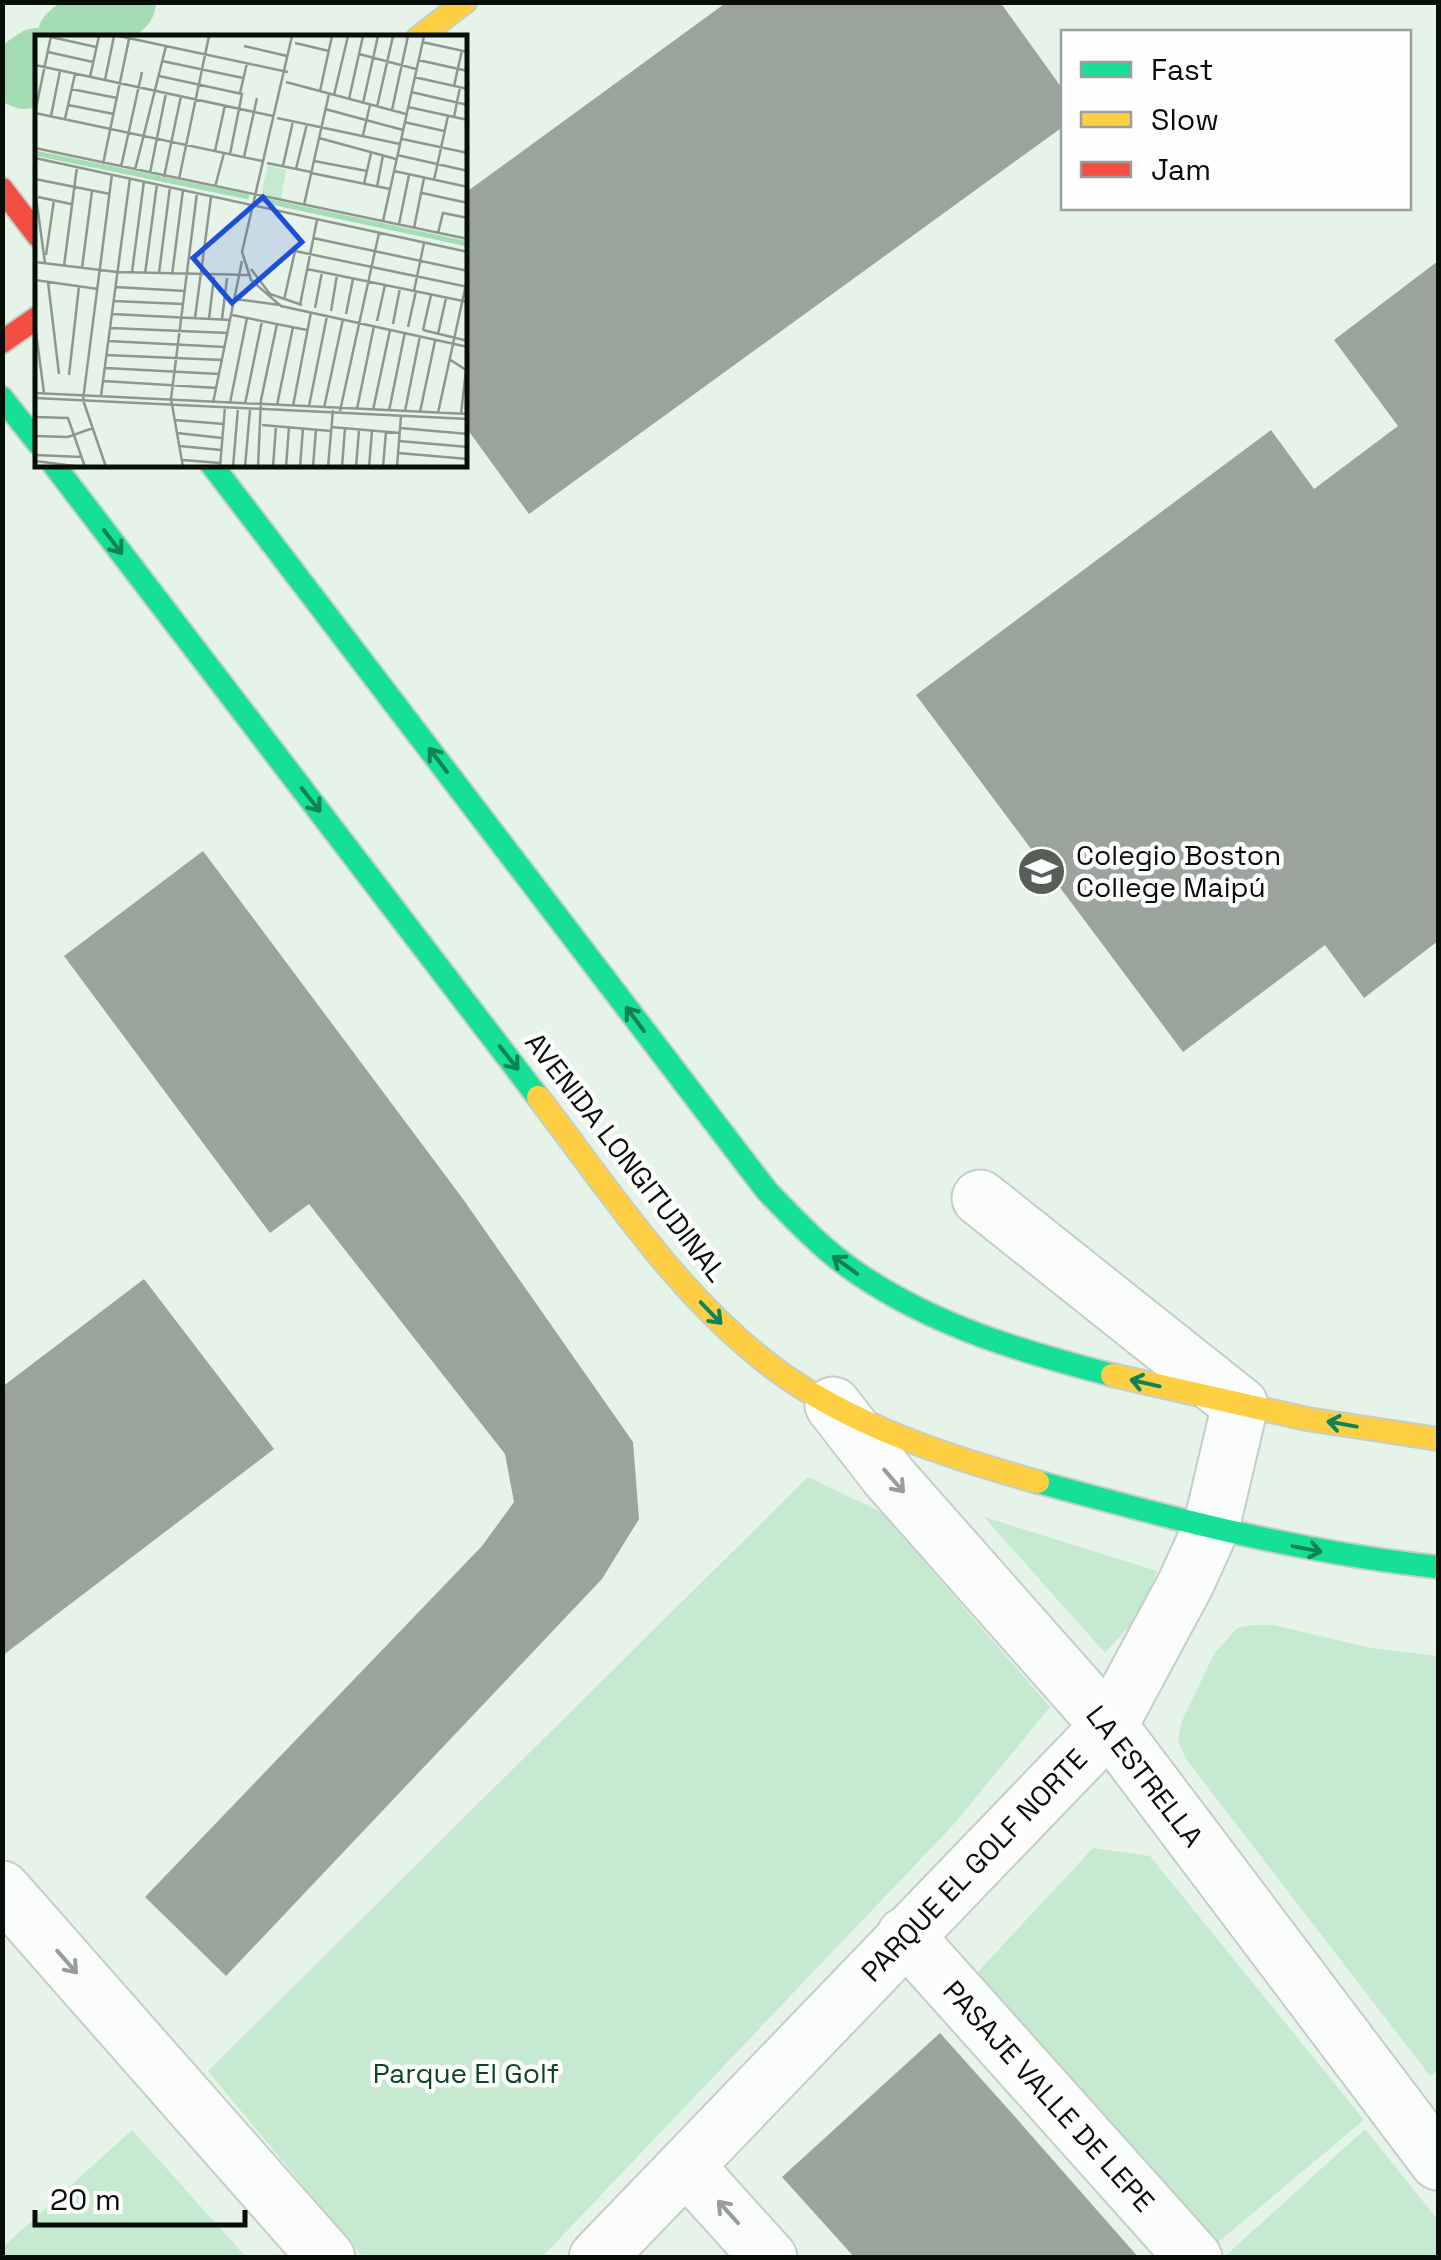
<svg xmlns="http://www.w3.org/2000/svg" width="1441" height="2260" font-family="'Space Grotesk',sans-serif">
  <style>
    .green { fill: #c6eacf }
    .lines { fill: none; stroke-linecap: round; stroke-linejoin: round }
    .canal { stroke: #a4dcb4; stroke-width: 72 }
    .building { fill: #9aa49d }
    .street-casing { stroke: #c4cec6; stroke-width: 59 }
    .fast-casing { stroke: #c4cec6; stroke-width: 26 }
    .slow-casing { stroke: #c4cec6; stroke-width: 26 }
    .jam-casing { stroke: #c4cec6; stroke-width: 26 }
    .street { stroke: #fbfdfc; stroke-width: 55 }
    .fast { stroke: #16e098; stroke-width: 22 }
    .slow { stroke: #ffcf43; stroke-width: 22 }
    .jam { stroke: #f24e42; stroke-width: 22 }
    .oneway { stroke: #0f8257 }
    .oneway2 { stroke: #999d9a }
    .labels { text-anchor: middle; stroke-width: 9; stroke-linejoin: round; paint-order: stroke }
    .poi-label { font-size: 28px; fill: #070e08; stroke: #fefefe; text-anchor: start }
    .street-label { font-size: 28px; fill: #070e08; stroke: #fefefe }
    .park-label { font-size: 28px; fill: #0e4524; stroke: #fefefe }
    .inset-river { fill: none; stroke: #a4dcb4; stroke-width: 5 }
    .inset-road { fill: none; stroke: #8d978f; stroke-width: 2.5 }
    .view { fill: #1d4ed8; fill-opacity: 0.15; stroke: #1d4ed8; stroke-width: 5 }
    .inset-edge { fill: none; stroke: #070e08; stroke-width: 5 }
  </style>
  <rect width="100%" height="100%" fill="#e6f3e9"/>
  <path class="green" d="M808,1477L881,1512L1050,1707L955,1823L542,2257H362L208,2071Z
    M984,1517L1157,1571L1141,1613L1105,1653Z
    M1252,1625H1273L1371,1648L1438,1656V2070L1430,2076L1186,1759L1178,1741L1181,1723L1214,1654L1237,1628Z
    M1093,1848L1150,1856L1364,2120L1216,2244L975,1975Z
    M1365,2129L1438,2220V2257H1224Z
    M132,2130L246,2257H3V2247Z"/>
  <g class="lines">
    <path class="canal" d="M73,38L120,2
      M25,73L38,64"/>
  </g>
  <path class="building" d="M727,2H1000L1064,91V126L529,514L465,426V193Z
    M1438,261V941L1364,998L1325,945L1183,1052L916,695L1271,430L1314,489L1398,426L1334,340Z
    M203,851L463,1199L633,1442L639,1519L602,1579L226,1976L145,1897L482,1546L514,1502L505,1454L309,1204L270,1233L64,956Z
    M144,1279L274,1449L2,1656V1387Z
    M940,2033L1009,2110L1139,2258H855L782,2177Z"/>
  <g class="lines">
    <defs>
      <path id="street" d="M833,1405L889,1477L1109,1726L1438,2162
        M2,1889L327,2258
        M905,1935L1194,2258
        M686,2166L769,2258
        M597,2258L1109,1726L1186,1583L1211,1528L1240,1405L980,1198"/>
      <path id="fast" d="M2,398L38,443
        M54,465L538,1097
        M212,465L767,1191C795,1220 823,1250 857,1273C934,1326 1023,1352 1112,1375
        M1038,1482C1170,1518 1302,1553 1438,1567"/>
      <path id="slow" d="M418,38L465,2
        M538,1097C611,1192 680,1300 779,1372C855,1427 949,1457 1038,1482
        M1112,1375L1307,1419L1438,1439"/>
      <path id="jam" d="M2,189L38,236
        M2,342L38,317"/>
    </defs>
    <use href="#street" class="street-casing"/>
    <use href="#fast" class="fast-casing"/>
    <use href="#slow" class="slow-casing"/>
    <use href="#jam" class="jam-casing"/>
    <use href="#street" class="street"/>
    <use href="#fast" class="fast"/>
    <use href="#slow" class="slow"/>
    <use href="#jam" class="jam"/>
  </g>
  <defs><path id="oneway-shaft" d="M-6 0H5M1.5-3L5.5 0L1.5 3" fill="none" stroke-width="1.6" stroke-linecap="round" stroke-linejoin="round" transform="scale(2.5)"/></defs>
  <g class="oneway">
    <use href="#oneway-shaft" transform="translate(113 542) rotate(53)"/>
    <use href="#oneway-shaft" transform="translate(438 760) rotate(-127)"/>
    <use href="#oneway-shaft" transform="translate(311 800) rotate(52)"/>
    <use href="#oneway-shaft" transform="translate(635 1019) rotate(-127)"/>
    <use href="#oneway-shaft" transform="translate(509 1058) rotate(52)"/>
    <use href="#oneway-shaft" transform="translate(845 1265) rotate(-144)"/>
    <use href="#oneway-shaft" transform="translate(711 1313) rotate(46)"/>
    <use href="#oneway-shaft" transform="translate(1145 1383) rotate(-167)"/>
    <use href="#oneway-shaft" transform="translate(1342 1424) rotate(-170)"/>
    <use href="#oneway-shaft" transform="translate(1307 1549) rotate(11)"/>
  </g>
  <g class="oneway2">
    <use href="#oneway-shaft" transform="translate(894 1481) rotate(49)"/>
    <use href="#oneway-shaft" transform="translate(67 1962) rotate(49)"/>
    <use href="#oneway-shaft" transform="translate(728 2212) rotate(-132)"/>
  </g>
  <defs>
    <symbol id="school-disc" viewBox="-11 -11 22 22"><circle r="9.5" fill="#555e57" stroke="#fefefe"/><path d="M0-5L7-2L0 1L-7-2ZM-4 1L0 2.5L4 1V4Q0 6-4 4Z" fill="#fff"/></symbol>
  </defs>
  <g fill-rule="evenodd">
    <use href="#school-disc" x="1014" y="844" width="55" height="55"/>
  </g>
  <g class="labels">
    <g class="poi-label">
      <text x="1076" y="865">Colegio Boston<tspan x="1076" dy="32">College Maipú</tspan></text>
    </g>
    <g class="street-label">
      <text transform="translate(626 1157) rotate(52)" y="10">AVENIDA LONGITUDINAL</text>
      <text transform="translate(1145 1776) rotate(52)" y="10">LA ESTRELLA</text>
      <text transform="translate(974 1865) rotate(-46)" y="10">PARQUE EL GOLF NORTE</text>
      <text transform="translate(1049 2096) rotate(48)" y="10">PASAJE VALLE DE LEPE</text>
    </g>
    <g class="park-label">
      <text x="466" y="2083">Parque El Golf</text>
    </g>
  </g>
  <g transform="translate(35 35)">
    <rect width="432" height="432" fill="#e6f3e9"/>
    <path d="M233,130L251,135L246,164L226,159Z" fill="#c6eacf"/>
    <path class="inset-river" d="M0,118L214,162M227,165L433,209"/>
    <path class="inset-road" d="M84,1L253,37M257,1L207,217L216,245L246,271L433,312M16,2L61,12M387,7L433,17M260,8L294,16M209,11L252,21M13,17L58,27M324,19L381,34M383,25L433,36M127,26L208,43M0,30L238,81M124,41L207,59L195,119M55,42L64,1M379,42L433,54M70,45L79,1M251,47L371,79M419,51L427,15M36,54L82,63M285,56L297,1M376,57L433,70M205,58L212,28M299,60L313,1M314,64L328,1M328,68L343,1M33,70L79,79M342,72L358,1M373,72L433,85M290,74L368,95M357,75L373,1M0,78L227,126M0,78L16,1M16,81L25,36M419,82L425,52M242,83L365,109M30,84L40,39M369,87L409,96M328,100L335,70M284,103L361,124M367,104L433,118M0,113L433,204M180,116L190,70M362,120L433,136M209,122L222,63M0,123L433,217M279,126L332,136M232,128L276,137M68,129L94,4M248,131L258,86M86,132L107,37M261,134L272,89M100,135L131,11M359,136L433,152M115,138L131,58M276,138L355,154M129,142L146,61M0,144L75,159M144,144L174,1M399,145L413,81M329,149L336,118M180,152L189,118M342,152L348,120M387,158L433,168M1,162L10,228M3,162L36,169M269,170L294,59M348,186L389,1M364,189L374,140M379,193L389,143M403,198L408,178L433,183M278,203L433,236M11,220L19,165M0,227L82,237L216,240M29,231L42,132M47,233L57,156M216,234L235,259L267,270M272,234L433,267M97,237L109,146M124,238L135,152M110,239L122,149M137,240L148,155M0,245L63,254M13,247L24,339M80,252L150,256M379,256L389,208M200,264L245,270M249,265L260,216L433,252M78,266L148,269M265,270L282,185M280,273L287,237M296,276L302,240M76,279L196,285M311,279L318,244M197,280L272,295M160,283L176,162M174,284L179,242M187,284L192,243M342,286L350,250M358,289L365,253M0,290L9,358M373,292L381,256M75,293L193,298M388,295L396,260M388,295L433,306M403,299L411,263M73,306L190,312M71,320L187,325M414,324L431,335L426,379M70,333L184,339M34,340L44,251M68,346L182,353M0,358L433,379M66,361L95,143M0,363L433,384M178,368L207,226M195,368L212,283M210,369L227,286M242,370L258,292M258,371L276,277M274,371L292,281M289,373L308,284M322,374L339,291M338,375L355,295M305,376L344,198M354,376L370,297M370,376L385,301M385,377L400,306M403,378L433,240M0,382L33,383L50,432M139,385L189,389M227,390L296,396M296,392L365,398M365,393L433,399M142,398L187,403M0,401L33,402L58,393M364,406L433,412M145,411L186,415M363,418L433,424M0,420L47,422M148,425L185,428M0,426L47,432M71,432L48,365L77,139M148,432L136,364L162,158M185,432L190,372M198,432L203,373M210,432L215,375M223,432L226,365L242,289M238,432L241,391M251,432L254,392M265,432L268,393M278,432L281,394M293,432L298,375M307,432L310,393M321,432L324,395M334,432L337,396M348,432L351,397M362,432L366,381"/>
    <path class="view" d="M228,162L267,207L197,268L158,223Z"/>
    <rect width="432" height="432" class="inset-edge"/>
  </g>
  <rect width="1441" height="2260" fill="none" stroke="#070e08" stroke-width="10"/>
  <rect x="1061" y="30" width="350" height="180" fill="#fefefe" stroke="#9b9e9c" stroke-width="2.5"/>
  <rect x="1081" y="62" width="50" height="15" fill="#16e098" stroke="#9b9e9c" stroke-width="2.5"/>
  <text x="1151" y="80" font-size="30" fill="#070e08">Fast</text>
  <rect x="1081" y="112" width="50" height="15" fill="#ffcf43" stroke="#9b9e9c" stroke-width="2.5"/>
  <text x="1151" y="130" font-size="30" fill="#070e08">Slow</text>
  <rect x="1081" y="162" width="50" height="15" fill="#f24e42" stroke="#9b9e9c" stroke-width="2.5"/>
  <text x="1151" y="180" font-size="30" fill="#070e08">Jam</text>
  <path d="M35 2210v15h210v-15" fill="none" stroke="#070e08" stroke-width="5"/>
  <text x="50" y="2210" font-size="30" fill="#070e08" stroke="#fefefe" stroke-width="8" paint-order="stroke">20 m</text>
</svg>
